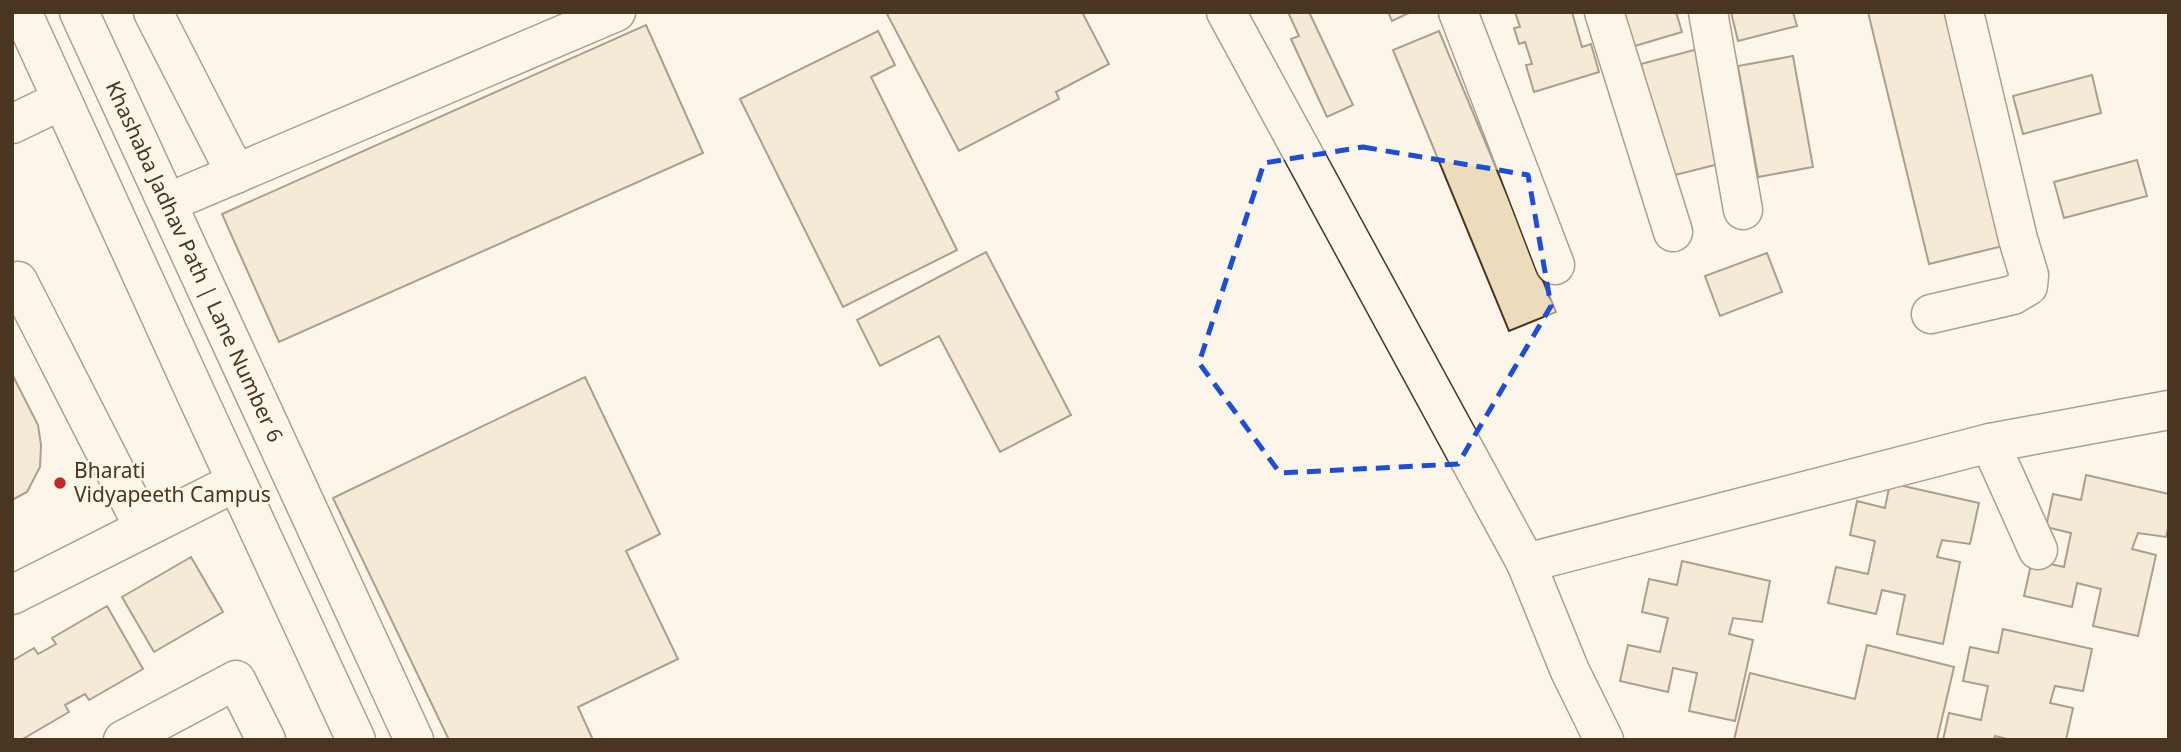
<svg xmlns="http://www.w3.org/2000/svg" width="2181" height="752" font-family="'Noto Sans',sans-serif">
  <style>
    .building { fill: #ecdcbc; stroke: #4a3520; stroke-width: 2 }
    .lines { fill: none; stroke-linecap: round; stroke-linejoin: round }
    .minor-casing { stroke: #4a3520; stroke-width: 41 }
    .minor { stroke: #fbf6e9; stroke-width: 38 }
    .marked { fill: none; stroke: #1d4ed8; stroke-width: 5; stroke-dasharray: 14 9; stroke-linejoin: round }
    .poi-dot { fill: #c62828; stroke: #fbf6e9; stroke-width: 2.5 }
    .labels { text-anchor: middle; stroke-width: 5; stroke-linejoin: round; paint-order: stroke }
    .street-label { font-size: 21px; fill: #4a3520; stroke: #fbf6e9 }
    .poi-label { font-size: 21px; fill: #4a3520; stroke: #fbf6e9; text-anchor: start }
  </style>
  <rect width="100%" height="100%" fill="#fbf6e9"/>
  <path class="building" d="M886,12H1082L1109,64L1056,92L1059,99L959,151Z
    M1288,12H1309L1353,105L1327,117L1291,39L1299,36Z
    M1388,12H1411L1392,21Z
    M1515,12H1572L1582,47L1591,44L1599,72L1534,92L1526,65L1532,64L1525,42L1519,44L1514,28L1520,27Z
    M1617,12H1676L1682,32L1628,48Z
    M1731,12H1793L1797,26L1738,41Z
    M1868,12H1947L2003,246L1929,264Z
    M646,25L703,153L279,342L222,214Z
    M878,31L895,65L871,77L957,250L843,307L740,99Z
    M1439,31L1556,312L1509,331L1393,50Z
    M1698,49L1727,162L1671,176L1641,64Z
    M1793,56L1813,167L1758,177L1738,66Z
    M2092,75L2101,113L2023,134L2013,96Z
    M2137,160L2147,196L2064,218L2054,182Z
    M986,252L1071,415L1000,452L939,336L880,366L857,320Z
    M1767,253L1782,292L1720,316L1705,276Z
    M12,374L38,425L41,445L40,467L27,492L12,500Z
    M585,377L660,534L626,551L678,659L578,707L593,740H449L333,498Z
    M2086,475L2169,494V524L2166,537L2138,533L2132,549L2156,555L2138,636L2093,626L2101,589L2077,583L2072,607L2024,596L2032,560L2064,567L2071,533L2046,527L2053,494L2081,500Z
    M1890,483L1979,503L1970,544L1942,540L1937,557L1960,562L1943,644L1897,634L1905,595L1882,590L1876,614L1828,603L1836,567L1868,574L1875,541L1850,535L1857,501L1885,508Z
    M191,557L223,612L154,652L122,597Z
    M1682,561L1770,581L1762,622L1733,618L1729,634L1753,640L1735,721L1689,711L1697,673L1673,668L1668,692L1620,681L1628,645L1660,652L1668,618L1642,612L1649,579L1677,585Z
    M107,606L143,669L89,700L85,694L65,705L69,712L21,740H15L12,736V661L34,648L38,654L56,644L52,638Z
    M2003,629L2092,649L2083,691L2055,686L2050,703L2073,708L2066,740H2011L1995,736L1994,740H1943L1949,713L1981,720L1988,686L1963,681L1970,647L1998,653Z
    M1867,645L1954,667L1937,740H1734L1750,673L1855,699Z"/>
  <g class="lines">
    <defs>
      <g id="minor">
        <path d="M22,12L196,394L356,740"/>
        <path id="s1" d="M79,12L414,740"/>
        <path d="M153,12L236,174"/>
        <path d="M1226,12L1526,563L1570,671L1604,740"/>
        <path d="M1458,12L1555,265"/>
        <path d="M1604,12L1673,232"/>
        <path d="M1708,12L1743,210"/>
        <path d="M12,124L62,100"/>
        <path d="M167,203L616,12"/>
        <path d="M18,281L144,528"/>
        <path d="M1931,314L2013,295L2028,286L2029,275L2018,239L1964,12"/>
        <path d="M1990,443L2038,550"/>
        <path d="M1526,563L1990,443L2169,410"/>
        <path d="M12,595L236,482"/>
        <path d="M123,740L236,680L266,740"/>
      </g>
    </defs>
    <use href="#minor" class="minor-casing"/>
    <use href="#minor" class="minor"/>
  </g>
  <path d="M0 0H2181V752H0ZM1363,147L1528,175L1551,306L1458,464L1280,473L1199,363L1264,163Z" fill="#fbf6e9" fill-opacity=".55" fill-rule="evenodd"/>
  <path class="marked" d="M1363,147L1528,175L1551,306L1458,464L1280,473L1199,363L1264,163Z"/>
  <circle class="poi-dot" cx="60" cy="483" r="7"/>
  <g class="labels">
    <g class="street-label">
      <text dy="7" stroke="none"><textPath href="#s1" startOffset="275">Khashaba Jadhav Path | Lane Number 6</textPath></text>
    </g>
    <g class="poi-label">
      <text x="74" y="478">Bharati<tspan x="74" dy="24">Vidyapeeth Campus</tspan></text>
    </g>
  </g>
  <rect width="2181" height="752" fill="none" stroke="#4a3520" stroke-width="28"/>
</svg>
